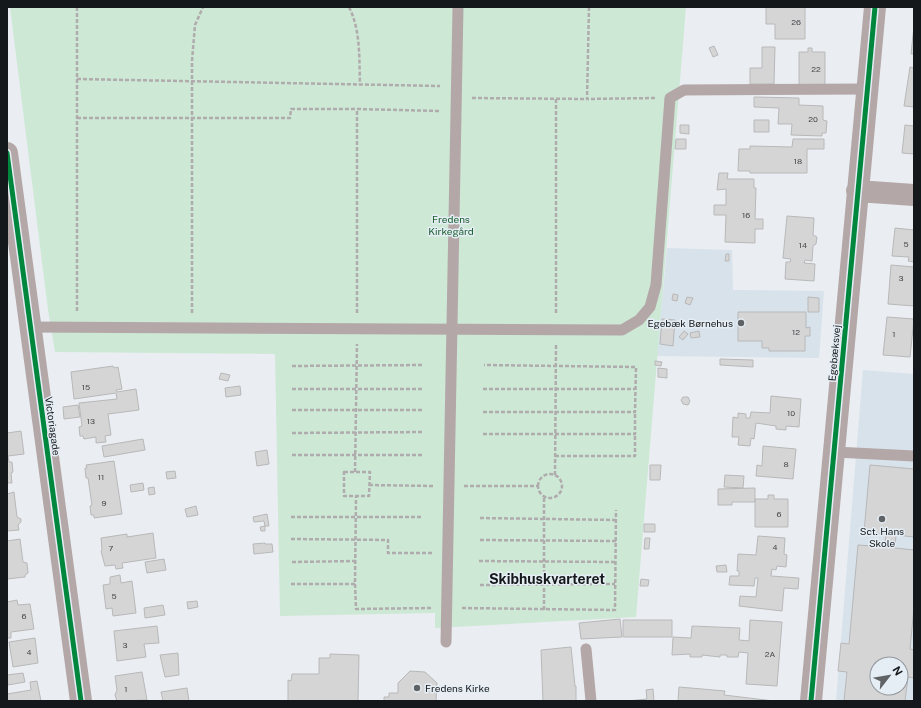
<svg xmlns="http://www.w3.org/2000/svg" width="921" height="708" font-family="'Public Sans',sans-serif">
  <style>
    .built { fill: #d8e2ea; fill-rule: evenodd }
    .green { fill: #cde8d5 }
    .building { fill: #d6d5d6; stroke: #b8b8b9; fill-rule: evenodd }
    .lines { fill: none; stroke-linecap: round; stroke-linejoin: round }
    .path { stroke: #b0abac; stroke-width: 2.5; stroke-dasharray: 4 2; stroke-linecap: butt }
    .service { stroke: #b4a7a8; stroke-width: 11 }
    .minor { stroke: #b4a7a8; stroke-width: 22 }
    .cycleway-casing { stroke: #e6eef5; stroke-width: 8 }
    .cycleway { stroke: #00873e; stroke-width: 5 }
    .poi-dot { fill: #606366; stroke: #e6eef5; stroke-width: 1.5 }
    .labels { text-anchor: middle; stroke-width: 3; stroke-linejoin: round; paint-order: stroke }
    .number-label { font-size: 8px; fill: #46484a }
    .park-label { font-size: 10px; fill: #1a5e2e; stroke: #e6eef5 }
    .poi-label { font-size: 10px; fill: #15181a; stroke: #e6eef5; text-anchor: end }
    .street-label { font-size: 10px; fill: #15181a; stroke: #e6eef5 }
    .district-label { font-size: 14px; font-weight: bold; fill: #15181a; stroke: #e6eef5 }
  </style>
  <rect width="100%" height="100%" fill="#eaeef2"/>
  <path class="built" d="M667,248L732,250L733,290L824,291L819,358L657,356Z
    M863,370L914,374V701H836ZM877,664H901V688H877Z"/>
  <path class="green" d="M10,7H686L636,617L435,628V613L280,616L275,354L55,352L48,310Z"/>
  <path class="building" d="M766,7H808L805,8V39H775V24H766Z
    M914,26V54H911Z
    M714,46L718,55L713,57L709,48Z
    M762,47H775L774,84H750V68H762Z
    M808,48H812V52H825V86L799,85V52H808Z
    M910,67L914,68V107L904,106Z
    M754,97L799,98V105L823,106V120L827,121L826,133H822V136L791,135L792,124H778L779,108L754,107Z
    M754,120H769V132H754Z
    M680,125H689V134L680,133Z
    M905,125L914,126V154L902,153Z
    M676,139H686V149H675Z
    M793,139H824V149H807V173H750V171H738L739,149H750V146L792,147Z
    M719,173H728L727,179H754V188H756L755,219H763V229H755V243L725,242L726,215H714V205H726V189L717,190Z
    M787,216L814,218L813,235L817,237L816,244L813,246L812,261L805,260L804,263L815,264L814,281L785,279L786,262H790L791,259L783,258Z
    M895,228L914,230V262L908,261L909,257L892,256Z
    M726,254H729V261H725Z
    M891,265L914,267V306L888,304Z
    M673,294L678,295L677,301L672,300Z
    M687,297L693,298L690,305L685,303Z
    M808,297L819,298V312H808Z
    M738,312H806V328L810,327V336H805V351H769V348H762V341H738Z
    M887,317L914,319L910,357L883,355Z
    M662,319L675,320L673,346L660,344Z
    M684,331L688,334L683,340L679,337Z
    M699,331L700,337L691,338L690,333Z
    M720,359L753,360V367L720,365Z
    M655,361L662,362L661,366L655,365Z
    M113,366L114,368L118,367L122,389L116,390L117,392L136,389L139,410L108,414L111,435L105,436L106,442L96,443V437L84,439L83,436H80L79,427L82,426L79,403L117,399L116,393L74,399L71,372Z
    M658,368L667,369V378L658,377Z
    M221,373L230,375L228,381L219,379Z
    M240,386L241,395L226,397L225,388Z
    M771,396L801,399L799,427L786,426V430L776,429V426L756,423L754,439L751,438L750,446L738,445L739,437H732L733,417L738,418V413L746,414V418H750L751,412L770,413Z
    M683,397H688L690,401L688,405L683,404L681,400Z
    M78,405L80,417L64,419L63,407Z
    M21,431L24,454L8,456L9,462H12L13,472L11,473L12,483H7V433Z
    M143,439L145,450L104,457L102,446Z
    M763,446L796,449L793,479L756,476L757,465L762,466Z
    M267,450L269,464L257,466L255,452Z
    M114,461L122,514L94,518V515H91L90,506L92,505L88,478H86L85,468H87L86,465Z
    M650,465H661L660,480H650Z
    M870,465L914,469V537L896,535L895,548L914,550V608L910,649L914,650V678L908,677L905,701H844L847,672L838,671L841,643L849,644L858,545L884,547L886,534L864,532ZM877,664H901V688H877Z
    M175,471L176,478L167,479L166,472Z
    M725,475L744,476L743,488L724,487Z
    M143,483L144,490L131,492L130,485Z
    M154,487L155,494L149,495L148,488Z
    M755,488V502H732V505H718V489Z
    M14,492L17,517L21,519V522L18,525L19,530L7,531V494Z
    M768,495H774V499H788V527H755V499H768Z
    M196,506L198,515L187,517L185,509Z
    M267,514L269,526H265V531H261L260,527L265,526L264,521L254,522L253,517Z
    M644,524H655V532H644Z
    M153,533L156,558L122,563L123,568L116,569L115,565L105,566L101,551L102,550L101,538L127,534V537Z
    M758,536L785,538L784,554L787,555L786,567L777,566L776,570L772,569L771,576L799,578L798,589L784,588L782,611L739,606L740,596L756,597L758,578H755L754,586L729,585L730,576H739V571H737L738,554L756,555Z
    M645,538H650L649,549H644Z
    M20,539L23,562L27,563L28,573L25,575V577L7,579V541Z
    M265,543V544H272L273,552L254,554L253,544Z
    M164,559L166,570L147,573L145,562Z
    M726,565L727,572H717L716,566Z
    M120,575L121,583L132,581L136,613L113,616L112,608L106,609L103,585L110,584V577Z
    M641,579L649,580L648,586H640Z
    M17,600L18,605L30,604L34,629L11,632V638H7V602Z
    M197,601L198,607L188,609L187,602Z
    M163,605L165,615L145,618L144,608Z
    M620,619L622,637L581,639L579,623Z
    M623,620H672V637H623Z
    M750,620L782,622L777,686L746,684L748,653L739,652L738,657H727V655H720V657L702,655V657H690V654L672,655L673,637L691,638L692,626L740,628L739,640L749,641Z
    M157,626L159,643L144,644L146,657L117,661L114,631Z
    M35,638L38,663L13,667L9,642Z
    M571,647L575,686H576V701H543L541,650Z
    M178,653L179,675L165,677L160,655Z
    M330,654L359,655L358,701H288V680L291,681L292,674H319V658H330Z
    M410,671L425,672L437,683L436,701H384V697H389V693H398V683Z
    M142,672L147,700L117,701L115,695L117,690L115,676Z
    M23,673L25,682L8,685L7,675Z
    M37,681L41,701H7V694L31,690L30,682Z
    M679,687L725,691L724,695L774,701H678Z
    M187,688L189,701H163L161,692Z
    M653,689L654,701H627L647,699L646,690Z"/>
  <g class="lines">
    <path class="path" d="M349,7C361,31 359,59 360,85
      M589,7L587,99L655,98
      M77,79L440,86
      M472,98L587,99
      M556,99V314
      M77,118H290L291,109H357
      M77,311V7
      M192,313V61L195,25L203,7
      M357,313V109L440,111
      M292,366L424,365
      M292,389H424
      M483,389H635
      M292,410H423
      M483,412H635L636,367L484,365
      M292,433L423,432
      M483,434H635V412
      M292,455H423
      M555,456H635V434
      M344,472H370L369,496H344Z
      M355,472L357,344
      M538 486a12 12 0 1 1 24 0a12 12 0 1 1-24 0Z
      M555,475L556,345
      M369,485L433,486
      M464,486H538
      M291,517H422
      M480,518L616,520
      M291,539L388,540V553H432
      M480,540L616,541
      M479,561L615,562
      M292,562L356,561
      M291,584H355L356,496
      M355,584L356,609L431,608
      M480,585L615,584
      M462,608L615,610L616,510
      M544,610V496"/>
    <path class="service" d="M30,327L622,330L639,320L650,307L656,285L670,98L684,90L867,89
      M835,452L914,456
      M446,642L458,7
      M586,649L591,701"/>
    <path class="minor" d="M7,153L81,701
      M857,191L914,195
      M811,701L875,7"/>
    <defs>
      <path id="cycleway" d="M7,153L81,701
        M811,701L875,7"/>
    </defs>
    <use href="#cycleway" class="cycleway-casing"/>
    <use href="#cycleway" class="cycleway"/>
  </g>
  <g class="poi-dot">
    <circle cx="741" cy="323" r="4"/>
    <circle cx="882" cy="519" r="4"/>
    <circle cx="417" cy="688" r="4"/>
  </g>
  <g class="labels">
    <g class="number-label">
      <text x="796" y="25">26</text>
      <text x="816" y="72">22</text>
      <text x="813" y="122">20</text>
      <text x="798" y="164">18</text>
      <text x="746" y="218">16</text>
      <text x="906" y="247">5</text>
      <text x="803" y="248">14</text>
      <text x="901" y="281">3</text>
      <text x="796" y="335">12</text>
      <text x="894" y="337">1</text>
      <text x="86" y="390">15</text>
      <text x="791" y="416">10</text>
      <text x="91" y="424">13</text>
      <text x="786" y="467">8</text>
      <text x="101" y="480">11</text>
      <text x="104" y="506">9</text>
      <text x="779" y="517">6</text>
      <text x="775" y="550">4</text>
      <text x="111" y="551">7</text>
      <text x="114" y="599">5</text>
      <text x="24" y="619">6</text>
      <text x="125" y="648">3</text>
      <text x="29" y="655">4</text>
      <text x="770" y="657">2A</text>
      <text x="126" y="692">1</text>
    </g>
    <g class="park-label">
      <text x="451" y="223">Fredens<tspan x="451" dy="12">Kirkegård</tspan></text>
    </g>
    <g class="poi-label">
      <text x="733" y="327">Egebæk Børnehus</text>
      <text x="882" y="535" text-anchor="middle">Sct. Hans<tspan x="882" dy="12">Skole</tspan></text>
      <text x="425" y="692" text-anchor="start">Fredens Kirke</text>
    </g>
    <g class="street-label">
      <text transform="translate(834 353) rotate(-85)" y="4">Egebæksvej</text>
      <text transform="translate(53 426) rotate(82)" y="4">Victoriagade</text>
    </g>
    <g class="district-label">
      <text x="547" y="584">Skibhuskvarteret</text>
    </g>
  </g>
  <rect width="921" height="708" fill="none" stroke="#15181a" stroke-width="16"/>
  <g transform="translate(889 676) rotate(59)"><circle r="19" fill="#e6eef5" stroke="#92989d"/>
  <path d="M0-3L7 15L0 10L-7 15Z" fill="#606366"/>
  <text y="-6" font-size="11" font-weight="bold" text-anchor="middle" fill="#15181a">N</text>
  </g>
</svg>
